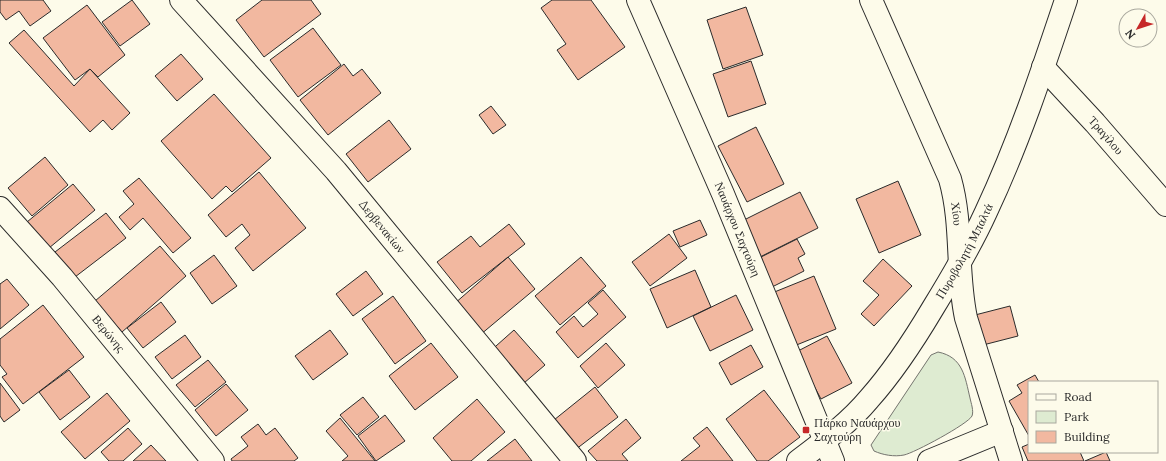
<svg xmlns="http://www.w3.org/2000/svg" width="1166" height="461" font-family="Lora,serif">
  <style>
    .green { fill: #deebd1; stroke: #74746e }
    .building { fill: #f2b8a0; stroke: #2b2b2b }
    .lines { fill: none; stroke-linecap: round; stroke-linejoin: round }
    .minor-casing { stroke: #2b2b2b; stroke-width: 24 }
    .minor { stroke: #fdfbea; stroke-width: 22 }
    .poi-dot { fill: #c62828; stroke: #fdfbea; stroke-width: 1.5 }
    .labels { text-anchor: middle; stroke-width: 3; stroke-linejoin: round; paint-order: stroke }
    .street-label { font-size: 12px; fill: #2b2b2b; stroke: #fdfbea }
    .poi-label { font-size: 12px; fill: #2b2b2b; stroke: #fdfbea; text-anchor: start }
  </style>
  <rect width="100%" height="100%" fill="#fdfbea"/>
  <path class="green" d="M938,352C963,357 965,377 970,398C971,403 974,411 972,416C968,424 914,453 904,455C894,457 883,455 874,451L871,445L931,355Z"/>
  <path class="building" d="M0,0H43L51,11L30,26L19,11L6,20L0,12Z
    M132,0L150,24L120,46L102,22Z
    M262,0H311L321,14L264,57L236,20Z
    M552,0H591L625,47L578,80L557,50L566,44L541,8Z
    M87,5L125,55L98,77L90,69L75,80L43,38Z
    M746,7L763,55L723,69L707,20Z
    M313,28L341,65L298,97L270,60Z
    M24,30L74,86L90,69L130,113L112,130L103,120L90,132L9,43Z
    M181,54L203,79L177,101L155,76Z
    M751,61L766,104L728,117L713,74Z
    M344,64L353,76L362,69L381,93L328,135L300,100Z
    M214,94L271,158L232,192L226,186L212,199L161,141Z
    M491,106L506,125L493,134L479,115Z
    M389,120L411,149L368,182L346,154Z
    M756,127L784,184L747,202L718,146Z
    M45,157L68,185L32,216L8,188Z
    M259,172L306,228L253,271L235,248L250,235L242,224L226,237L208,215Z
    M139,178L191,238L173,253L143,218L130,230L119,217L134,204L123,191Z
    M898,181L921,235L879,253L856,199Z
    M73,184L95,210L49,248L27,222Z
    M800,192L818,228L760,257L742,221Z
    M106,213L126,238L75,277L55,252Z
    M700,220L707,235L680,247L673,231Z
    M509,224L525,244L462,293L437,262L471,236L480,247Z
    M669,234L687,258L650,286L632,262Z
    M797,239L805,254L798,258L804,271L772,287L757,259Z
    M160,246L186,276L122,332L95,301Z
    M214,255L237,286L212,304L190,273Z
    M508,257L535,289L480,335L454,304Z
    M581,257L606,286L560,325L535,296Z
    M883,259L912,286L874,326L861,314L879,295L863,281Z
    M695,270L711,307L667,328L650,289Z
    M366,271L383,294L353,316L336,294Z
    M814,276L836,329L794,346L772,293Z
    M7,279L29,305L0,329V284Z
    M603,290L626,317L578,358L556,332L574,316L583,327L598,314L588,303Z
    M736,295L753,330L710,351L693,316Z
    M393,296L426,341L395,364L362,319Z
    M161,302L176,322L143,348L127,328Z
    M43,305L84,357L23,404L2,377L7,374L0,365V339Z
    M1010,306L1018,336L983,345L975,315Z
    M330,330L348,354L313,380L295,356Z
    M514,330L545,365L517,389L487,354Z
    M185,335L201,357L172,379L155,357Z
    M827,336L852,383L821,399L796,352Z
    M431,343L458,377L415,410L389,376Z
    M606,343L625,365L598,388L580,366Z
    M751,345L763,367L731,385L719,363Z
    M208,360L226,382L195,407L176,385Z
    M69,370L90,397L60,420L39,392Z
    M1035,375L1039,382H1029V436L1009,401L1022,393L1017,385Z
    M0,383L20,410L4,422L0,416Z
    M226,384L248,410L216,436L195,410Z
    M595,387L618,417L571,453L549,424Z
    M764,390L800,437L768,461H757L726,419Z
    M107,393L130,421L85,459L61,432Z
    M363,397L379,417L357,435L340,415Z
    M477,399L505,432L471,461H452L433,438Z
    M385,415L405,441L376,461L358,436Z
    M340,418L375,461H342L348,456L326,431Z
    M626,419L641,438L622,454L628,461H597L588,451Z
    M258,424L266,435L275,428L298,458L294,461H232L231,459L248,446L241,437Z
    M707,427L733,461H681L700,446L693,438Z
    M128,428L142,444L123,461H109L101,452Z
    M515,439L532,461H487Z
    M1029,444V452H1080L1084,461H1028L1022,447Z
    M151,445L166,461H133Z
    M1106,452L1110,461H1085Z"/>
  <g class="lines">
    <defs>
      <g id="minor">
        <path id="s1" d="M181,0L336,171L575,461"/>
        <path id="s2" d="M638,0L723,194L833,461"/>
        <path id="s3" d="M871,0L950,179C963,225 956,271 966,318L1011,461"/>
        <path id="s4" d="M1043,67L1095,123L1166,205"/>
        <path id="s5" d="M0,208L62,277L213,461"/>
        <path id="s6" d="M798,461C823,442 849,423 869,399C894,371 914,340 933,308C952,277 971,245 986,212C1018,144 1042,72 1066,0"/>
        <path d="M929,461L1002,431"/>
      </g>
    </defs>
    <use href="#minor" class="minor-casing"/>
    <use href="#minor" class="minor"/>
  </g>
  <rect class="poi-dot" x="802" y="426" width="8" height="8" rx="2"/>
  <g class="labels">
    <g class="street-label">
      <text dy="4" stroke="none"><textPath href="#s4" startOffset="93">Τραγίλου</textPath></text>
      <text dy="4" stroke="none"><textPath href="#s3" startOffset="231">Χίου</textPath></text>
      <text dy="4" stroke="none"><textPath href="#s1" startOffset="303">Δερβενακίων</textPath></text>
      <text dy="4" stroke="none"><textPath href="#s2" startOffset="250">Ναυάρχου Σαχτούρη</textPath></text>
      <text dy="4" stroke="none"><textPath href="#s6" startOffset="271">Πυροβολητή Μπαλτά</textPath></text>
      <text dy="4" stroke="none"><textPath href="#s5" startOffset="166">Βερώνης</textPath></text>
    </g>
    <g class="poi-label">
      <text x="814" y="427">Πάρκο Ναυάρχου<tspan x="814" dy="14">Σαχτούρη</tspan></text>
    </g>
  </g>
  <rect x="1028" y="381" width="130" height="72" fill="#fdfbea" stroke="#a9a89e"/>
  <rect x="1036" y="394" width="20" height="6" fill="#fdfbea" stroke="#a9a89e"/>
  <text x="1064" y="401" font-size="12" fill="#2b2b2b">Road</text>
  <rect x="1036" y="411" width="20" height="12" fill="#deebd1" stroke="#a9a89e"/>
  <text x="1064" y="421" font-size="12" fill="#2b2b2b">Park</text>
  <rect x="1036" y="431" width="20" height="12" fill="#f2b8a0" stroke="#a9a89e"/>
  <text x="1064" y="441" font-size="12" fill="#2b2b2b">Building</text>
  <g transform="translate(1138 28) rotate(231)"><circle r="19" fill="#fdfbea" stroke="#a9a89e"/>
  <path d="M0-3L7 15L0 10L-7 15Z" fill="#c62828"/>
  <text y="-6" font-size="11" font-weight="bold" text-anchor="middle" fill="#2b2b2b">N</text>
  </g>
</svg>
